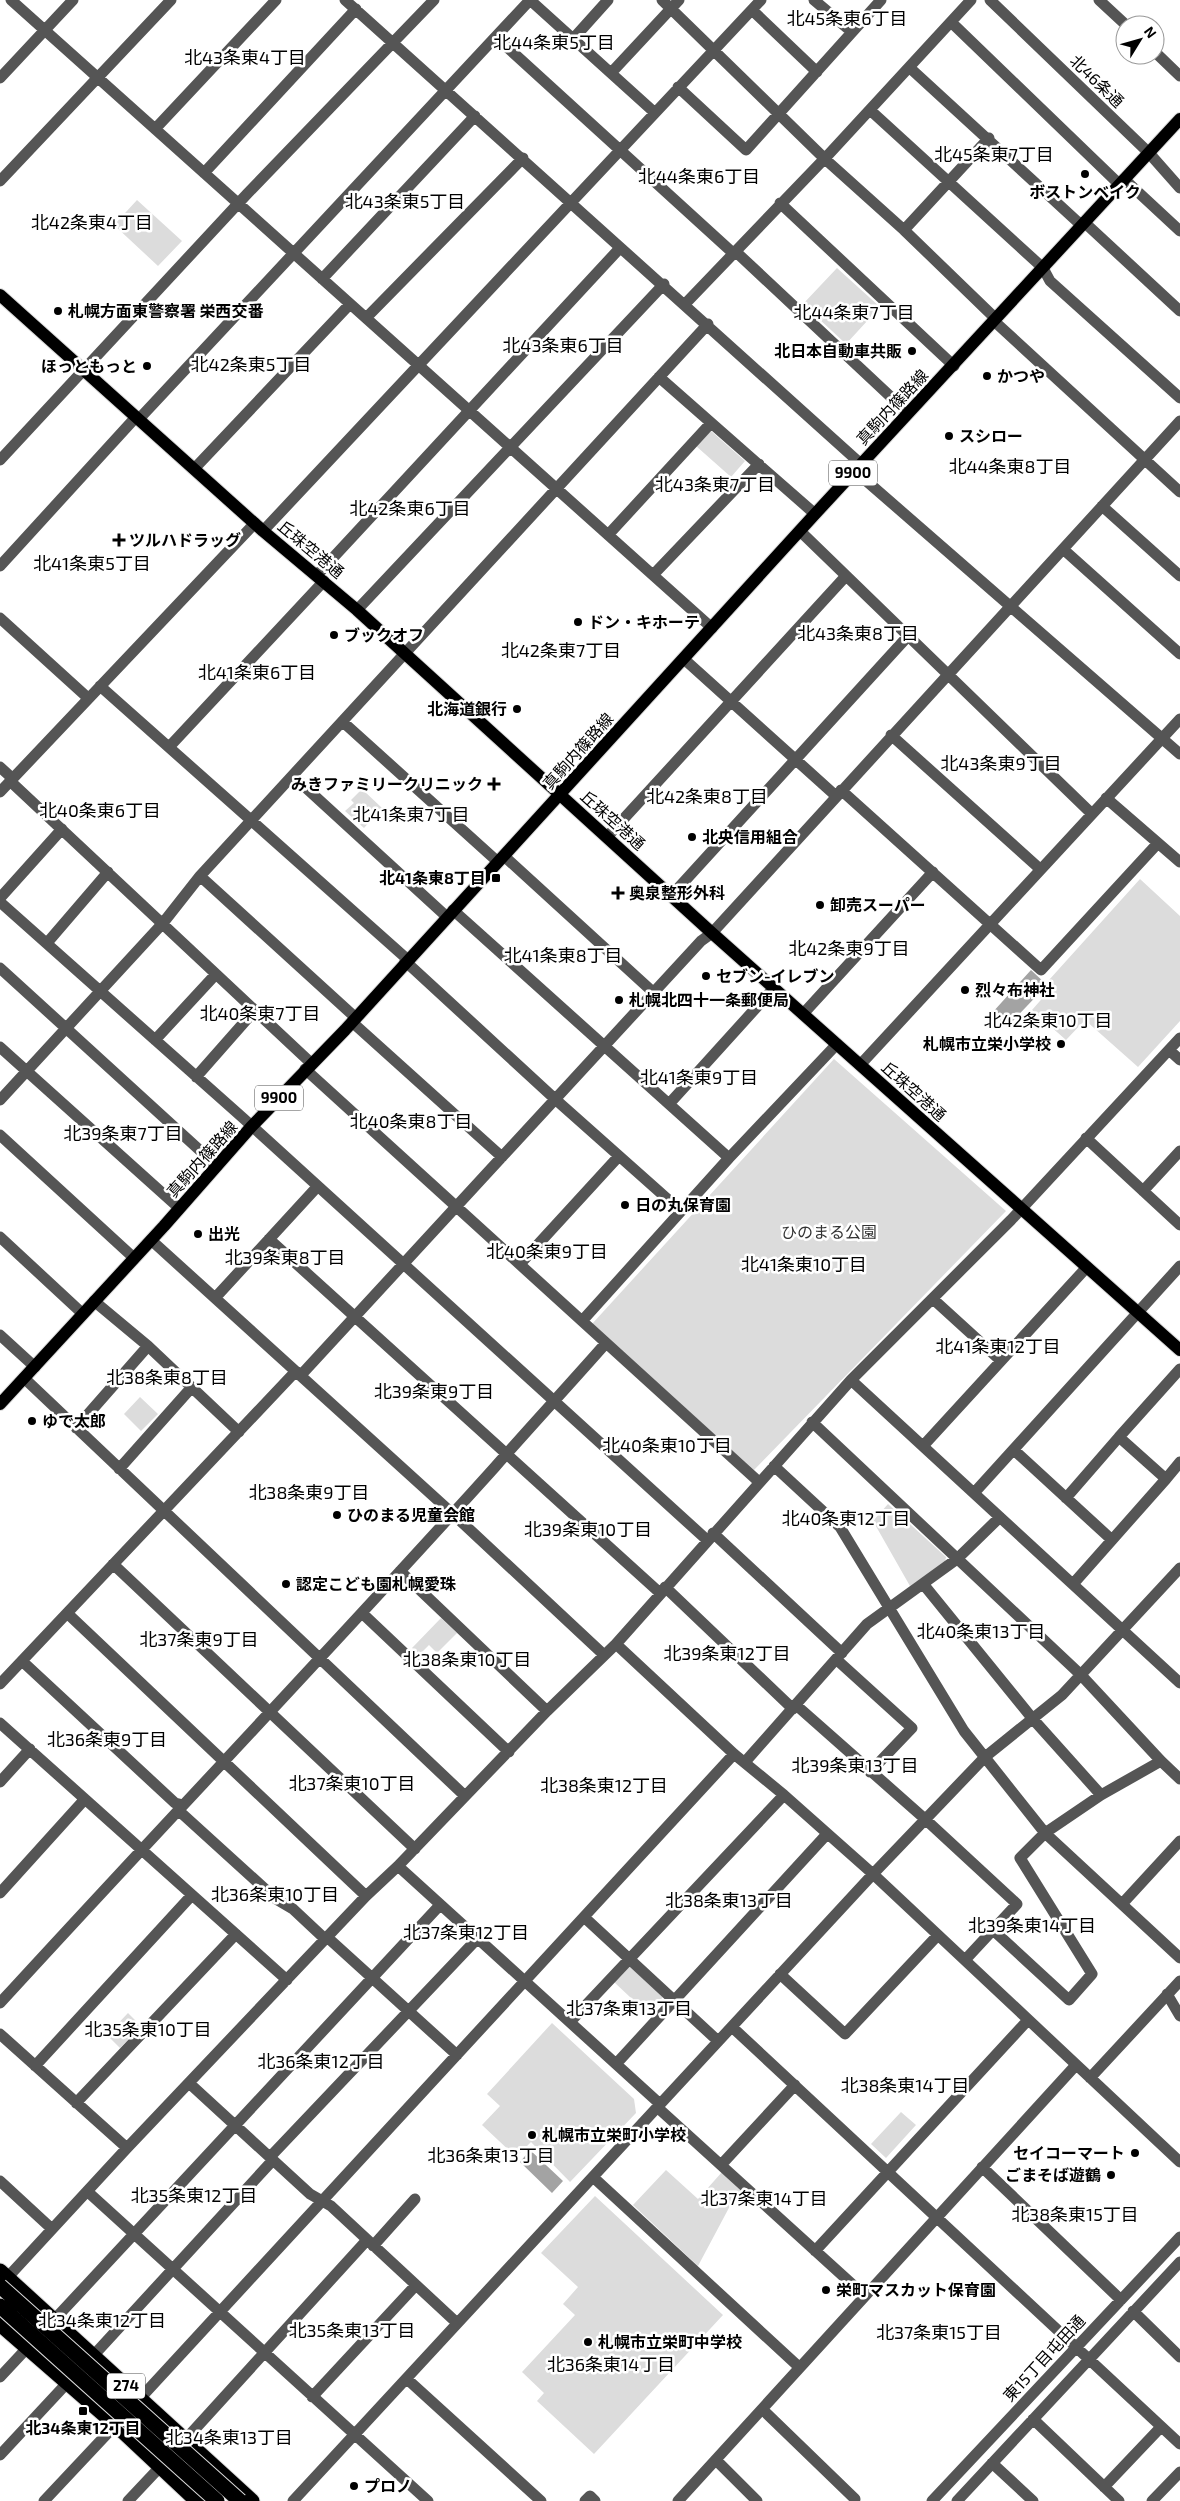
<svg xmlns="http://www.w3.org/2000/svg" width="1180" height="2501" font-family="'Exo 2','Noto Sans JP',sans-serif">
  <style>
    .green { fill: #dcdcdc }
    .water { fill: #a3a3a3 }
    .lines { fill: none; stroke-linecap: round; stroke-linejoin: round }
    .major-casing { stroke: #dbdbdb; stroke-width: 14 }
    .highway-casing { stroke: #dbdbdb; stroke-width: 17 }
    .minor { stroke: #555; stroke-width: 11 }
    .major { stroke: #000; stroke-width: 12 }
    .highway { stroke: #000; stroke-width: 15 }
    .highway-bridge-casing { stroke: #dbdbdb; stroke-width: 17; stroke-linecap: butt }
    .highway-bridge { stroke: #000; stroke-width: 15 }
    .poi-dot { fill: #000; stroke: #fff; stroke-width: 2 }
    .labels { text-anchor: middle; stroke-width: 5; stroke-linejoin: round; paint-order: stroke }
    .shield { fill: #fff; stroke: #4c4c4c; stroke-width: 1 }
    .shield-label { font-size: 15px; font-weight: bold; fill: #000 }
    .street-label { font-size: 16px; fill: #000; stroke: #fff }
    .poi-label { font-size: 16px; font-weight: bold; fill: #000; stroke: #fff; text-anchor: start }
    .park-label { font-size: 16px; fill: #333; stroke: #fff }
    .neighbourhood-label { font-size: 18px; fill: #000; stroke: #fff }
  </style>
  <rect width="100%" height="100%" fill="#fff"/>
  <path class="green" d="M137,200L182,241L158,266L114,225Z
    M837,268L880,307L846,344L803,304Z
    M711,431L745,461L731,477L696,446Z
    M362,789L382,808L364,828L345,811L354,803L351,800Z
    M1140,879L1180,916V1021L1138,1067L1085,1020L1066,1040L1032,1010L1054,985L1049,980Z
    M834,1059L1006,1211L754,1470L592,1324Z
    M140,1397L158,1414L141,1431L124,1414Z
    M888,1504L946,1557L945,1562L910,1586L873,1521Z
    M441,1618L457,1633L437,1653L429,1645L419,1655L412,1648Z
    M629,1966L663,1997L648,2014L614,1982Z
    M128,2013L141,2026L120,2048L107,2035Z
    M552,2023L634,2099L636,2113L570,2182L531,2142L516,2157L482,2125L500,2106L487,2094Z
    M901,2112L916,2125L886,2158L871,2144Z
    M666,2170L698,2199L722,2172L743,2191L731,2204L698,2266L633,2205Z
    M595,2196L723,2315L594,2454L537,2401L544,2393L522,2372L575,2315L563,2304L578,2287L541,2253Z"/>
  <path class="water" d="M1031,970L1047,985L1007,1027L992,1013Z
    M530,2150L563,2181L552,2193L520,2162Z"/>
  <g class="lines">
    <defs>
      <path id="major" d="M0,295L263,531L357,610L712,933L1180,1350
        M0,1404L164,1226L251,1127L345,1030L815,514L1180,119"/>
      <path id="highway" d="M0,2271L252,2501
        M0,2324L116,2425L197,2501"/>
    </defs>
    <use href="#major" class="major-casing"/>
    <use href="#highway" class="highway-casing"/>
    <path class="minor" d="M11,0L712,628
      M345,0L861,464
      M530,0L654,112
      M662,0L825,159L904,230L996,319
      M814,0L852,32
      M990,0L1149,153L1180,188
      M1099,0L1126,25
      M752,10L817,72
      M951,22L1119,184
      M496,37L733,253
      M573,39L608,0
      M1155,52L1180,76
      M910,68L1081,225
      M611,73L679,0
      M0,78L73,0
      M678,87L746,150L881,0
      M870,110L1043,268L1050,281L1180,398
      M155,129L276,0
      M204,173L356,9
      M1124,179L1180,231
      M0,181L171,0
      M780,203L954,366
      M1084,222L1180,311
      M904,230L989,138
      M735,251L908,413
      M322,279L475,116
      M686,303L829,154L971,0
      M366,318L523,158
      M994,321L1180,492
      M659,377L815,514
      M139,419L530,0
      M0,460L247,194L434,0
      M194,469L350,304
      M855,471L1180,754
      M1102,506L1180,576
      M263,531L761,0
      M801,532L1092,814
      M608,535L711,423
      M1063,549L1180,654
      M0,566L136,417
      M317,575L620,248
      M653,575L759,464
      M357,610L664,284
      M0,618L88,698
      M684,659L836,796
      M100,686L407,959
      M343,722L498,862
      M891,735L1040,869
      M170,746L324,581
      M0,767L12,778
      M293,776L447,917
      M10,781L311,1063
      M841,790L1041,970L1158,843
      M0,792L255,523
      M1106,798L1180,862
      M607,837L845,577
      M504,856L654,993
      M200,876L356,1018
      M671,896L909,635
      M0,898L62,829
      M0,902L243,1118L707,1540
      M453,910L729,1158
      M47,943L108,872
      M405,961L555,1099L681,1211
      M0,968L217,1166
      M803,1014L933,872
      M352,1022L502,1157
      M155,1040L216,974
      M0,1047L179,1208
      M1169,1050L1180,1060
      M860,1065L1180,719
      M305,1069L759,1482
      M196,1077L255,1010
      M0,1100L163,923L200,876L708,324
      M669,1104L774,988
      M0,1135L134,1258
      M1086,1138L1180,1225
      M1143,1191L1180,1151
      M0,1237L83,1314
      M269,1239L660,1593
      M151,1240L453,1514L603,1654
      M520,1264L619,1156
      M215,1298L317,1187
      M933,1299L1000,1360
      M94,1301L148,1346L239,1432
      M582,1321L729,1158L837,1044
      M0,1335L35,1367
      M301,1375L701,941L712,933L1180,421
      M24,1378L465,1796
      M851,1380L1180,1683
      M812,1422L1081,1675L1161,1761
      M76,1428L148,1346
      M1119,1437L1180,1369
      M923,1446L1087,1267
      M1014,1450L1112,1540
      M774,1466L840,1527L964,1731L1045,1833L1180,1958
      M119,1469L192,1387
      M1166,1479L1180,1462
      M974,1493L1180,1266
      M1066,1498L1119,1437L1166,1479L1073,1584
      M713,1533L842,1653
      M113,1564L415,1849
      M400,1571L547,1711
      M924,1585L1032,1718L1101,1795
      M665,1587L793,1709
      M67,1613L366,1896
      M362,1613L509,1752
      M616,1644L734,1754L784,1795L873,1874L1180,2162
      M837,1660L912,1728L870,1772
      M22,1661L175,1803L183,1805
      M0,1684L296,1371
      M796,1705L925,1819L1017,1904L965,1960
      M0,1723L287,1980
      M745,1762L867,1624L957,1559L1000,1517
      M0,1782L30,1749
      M178,1810L276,1899L293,1909L325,1939
      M398,1866L660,2104
      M0,1893L85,1799
      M1122,1904L1180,1841
      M584,1917L718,2041
      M993,1930L1069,2000L1092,1974L1020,1858L1045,1833L1101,1795L1161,1761L1180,1779
      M327,1937L457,2055
      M780,1974L845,2034L938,1935
      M1167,1994L1180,2016
      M0,2003C164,1824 332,1648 495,1467C532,1425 569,1385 606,1343
      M570,2022L784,1795
      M732,2027L1180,2444
      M0,2034L127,2148
      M616,2064L827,1834
      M35,2066L192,1895
      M1090,2078L1180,1981
      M189,2083L310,2194L331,2206L457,2323
      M76,2103L236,1934
      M657,2107L864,2295
      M270,2157L477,1939
      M721,2165L795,2085
      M982,2167L1121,2300
      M593,2177L799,2367
      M0,2181L52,2229
      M88,2192L428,2501
      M373,2246L415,2199
      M815,2251L1028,2020
      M7,2278L127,2148L366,1896L398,1866L547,1711L616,1644L851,1380L1011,1220L1180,1038
      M1133,2311L1180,2357
      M54,2320L440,1905
      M93,2356L273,2160
      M0,2377L28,2347
      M407,2379L541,2501
      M312,2397L416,2285
      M135,2404L734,1754
      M762,2409L855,2499
      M1033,2419L1119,2501
      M185,2440L367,2240
      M0,2455L68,2382
      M716,2460L757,2501
      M992,2463L1033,2501
      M1104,2487L1161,2427
      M44,2501L121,2419
      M128,2501L160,2467
      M293,2501L873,1874L985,1757L1062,1695L1180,1568
      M585,2501L590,2496L595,2501
      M678,2501L1076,2065
      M932,2501L1180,2237
      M957,2501L1180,2262
      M1152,2501L1180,2472"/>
    <use href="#major" class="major"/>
    <use href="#highway" class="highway"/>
    <defs>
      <path id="highway-bridge" d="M0,2286L240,2501
        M0,2306L217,2501"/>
    </defs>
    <use href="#highway-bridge" class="highway-bridge-casing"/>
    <use href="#highway-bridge" class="highway-bridge"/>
  </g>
  <g class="poi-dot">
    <circle cx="1085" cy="174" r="5"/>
    <circle cx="58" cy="311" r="5"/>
    <circle cx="912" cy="351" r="5"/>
    <circle cx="147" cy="366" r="5"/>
    <circle cx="987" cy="376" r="5"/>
    <circle cx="949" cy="436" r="5"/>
    <path d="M116.5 532.5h5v5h5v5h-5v5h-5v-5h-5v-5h5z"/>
    <circle cx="578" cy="622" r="5"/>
    <circle cx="334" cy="635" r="5"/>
    <circle cx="517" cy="709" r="5"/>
    <path d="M491.5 776.5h5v5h5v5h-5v5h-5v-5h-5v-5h5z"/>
    <circle cx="692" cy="837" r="5"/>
    <rect x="491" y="873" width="10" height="10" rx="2.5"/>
    <path d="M615.5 885.5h5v5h5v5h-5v5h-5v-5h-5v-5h5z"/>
    <circle cx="820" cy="905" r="5"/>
    <circle cx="706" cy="976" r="5"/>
    <circle cx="965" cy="990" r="5"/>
    <circle cx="619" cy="1000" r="5"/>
    <circle cx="1061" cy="1044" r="5"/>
    <circle cx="625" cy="1205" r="5"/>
    <circle cx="198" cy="1234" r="5"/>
    <circle cx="32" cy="1421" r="5"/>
    <circle cx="337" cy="1515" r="5"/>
    <circle cx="286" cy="1584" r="5"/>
    <circle cx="532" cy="2135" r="5"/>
    <circle cx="1135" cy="2153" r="5"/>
    <circle cx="1111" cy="2175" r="5"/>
    <circle cx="826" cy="2290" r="5"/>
    <circle cx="588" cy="2342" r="5"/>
    <rect x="78" y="2406" width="10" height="10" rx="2.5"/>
    <circle cx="354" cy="2486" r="5"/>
  </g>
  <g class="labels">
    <g class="shield">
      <rect x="829" y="460.5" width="48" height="25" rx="4"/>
      <rect x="255" y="1085.5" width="48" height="25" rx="4"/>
      <rect x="107" y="2373.5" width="38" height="25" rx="4"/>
    </g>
    <g class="shield-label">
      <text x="853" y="478">9900</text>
      <text x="279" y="1103">9900</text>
      <text x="126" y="2391">274</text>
    </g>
    <g class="street-label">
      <text transform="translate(1097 81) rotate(44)" y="6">北46条通</text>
      <text transform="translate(892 407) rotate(-47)" y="6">真駒内篠路線</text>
      <text transform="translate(311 549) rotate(40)" y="6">丘珠空港通</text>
      <text transform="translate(578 751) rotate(-48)" y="6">真駒内篠路線</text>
      <text transform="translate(613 820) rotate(42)" y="6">丘珠空港通</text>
      <text transform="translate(914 1091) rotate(42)" y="6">丘珠空港通</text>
      <text transform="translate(202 1159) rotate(-48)" y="6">真駒内篠路線</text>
      <text transform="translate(1044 2358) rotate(-47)" y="6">東15丁目屯田通</text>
    </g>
    <g class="poi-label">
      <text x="1085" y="198" text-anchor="middle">ボストンベイク</text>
      <text x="68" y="317">札幌方面東警察署 栄西交番</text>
      <text x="902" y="357" text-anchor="end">北日本自動車共販</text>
      <text x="137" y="372" text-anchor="end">ほっともっと</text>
      <text x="997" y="382">かつや</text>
      <text x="959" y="442">スシロー</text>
      <text x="129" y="546">ツルハドラッグ</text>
      <text x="588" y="628">ドン・キホーテ</text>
      <text x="344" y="641">ブックオフ</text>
      <text x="507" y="715" text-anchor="end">北海道銀行</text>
      <text x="483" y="790" text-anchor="end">みきファミリークリニック</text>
      <text x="702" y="843">北央信用組合</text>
      <text x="486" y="884" text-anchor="end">北41条東8丁目</text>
      <text x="629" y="899">奥泉整形外科</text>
      <text x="830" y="911">卸売スーパー</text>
      <text x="716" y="982">セブン-イレブン</text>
      <text x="975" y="996">烈々布神社</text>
      <text x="629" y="1006">札幌北四十一条郵便局</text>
      <text x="1051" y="1050" text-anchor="end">札幌市立栄小学校</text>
      <text x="635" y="1211">日の丸保育園</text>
      <text x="208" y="1240">出光</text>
      <text x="42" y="1427">ゆで太郎</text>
      <text x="347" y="1521">ひのまる児童会館</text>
      <text x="296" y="1590">認定こども園札幌愛珠</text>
      <text x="542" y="2141">札幌市立栄町小学校</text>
      <text x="1125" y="2159" text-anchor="end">セイコーマート</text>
      <text x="1101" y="2181" text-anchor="end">ごまそば遊鶴</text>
      <text x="836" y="2296">栄町マスカット保育園</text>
      <text x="598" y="2348">札幌市立栄町中学校</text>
      <text x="83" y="2434" text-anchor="middle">北34条東12丁目</text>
      <text x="364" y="2492">プロノ</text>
    </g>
    <g class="park-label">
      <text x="829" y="1238">ひのまる公園</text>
    </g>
    <g class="neighbourhood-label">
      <text x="847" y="25">北45条東6丁目</text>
      <text x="554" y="49">北44条東5丁目</text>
      <text x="245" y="64">北43条東4丁目</text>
      <text x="994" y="161">北45条東7丁目</text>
      <text x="699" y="183">北44条東6丁目</text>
      <text x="405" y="208">北43条東5丁目</text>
      <text x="92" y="229">北42条東4丁目</text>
      <text x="854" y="319">北44条東7丁目</text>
      <text x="563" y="352">北43条東6丁目</text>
      <text x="251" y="371">北42条東5丁目</text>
      <text x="1010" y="473">北44条東8丁目</text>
      <text x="715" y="491">北43条東7丁目</text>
      <text x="410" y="515">北42条東6丁目</text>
      <text x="92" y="570">北41条東5丁目</text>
      <text x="858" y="640">北43条東8丁目</text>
      <text x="561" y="657">北42条東7丁目</text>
      <text x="257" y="679">北41条東6丁目</text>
      <text x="1001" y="770">北43条東9丁目</text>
      <text x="707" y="803">北42条東8丁目</text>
      <text x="100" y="817">北40条東6丁目</text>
      <text x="411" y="821">北41条東7丁目</text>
      <text x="849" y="955">北42条東9丁目</text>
      <text x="563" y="962">北41条東8丁目</text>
      <text x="260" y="1020">北40条東7丁目</text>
      <text x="1048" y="1027">北42条東10丁目</text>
      <text x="699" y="1084">北41条東9丁目</text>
      <text x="411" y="1128">北40条東8丁目</text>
      <text x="123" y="1140">北39条東7丁目</text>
      <text x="547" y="1258">北40条東9丁目</text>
      <text x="285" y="1264">北39条東8丁目</text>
      <text x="804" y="1271">北41条東10丁目</text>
      <text x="998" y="1353">北41条東12丁目</text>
      <text x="167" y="1384">北38条東8丁目</text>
      <text x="434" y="1398">北39条東9丁目</text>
      <text x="667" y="1452">北40条東10丁目</text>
      <text x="309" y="1499">北38条東9丁目</text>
      <text x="846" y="1525">北40条東12丁目</text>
      <text x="588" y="1536">北39条東10丁目</text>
      <text x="981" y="1638">北40条東13丁目</text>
      <text x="199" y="1646">北37条東9丁目</text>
      <text x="727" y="1660">北39条東12丁目</text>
      <text x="467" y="1666">北38条東10丁目</text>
      <text x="107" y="1746">北36条東9丁目</text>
      <text x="855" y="1772">北39条東13丁目</text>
      <text x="352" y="1790">北37条東10丁目</text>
      <text x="604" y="1792">北38条東12丁目</text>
      <text x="275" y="1901">北36条東10丁目</text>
      <text x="729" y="1907">北38条東13丁目</text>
      <text x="1032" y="1932">北39条東14丁目</text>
      <text x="466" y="1939">北37条東12丁目</text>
      <text x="629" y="2015">北37条東13丁目</text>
      <text x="148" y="2036">北35条東10丁目</text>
      <text x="321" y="2068">北36条東12丁目</text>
      <text x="905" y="2092">北38条東14丁目</text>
      <text x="491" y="2162">北36条東13丁目</text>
      <text x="194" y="2202">北35条東12丁目</text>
      <text x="764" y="2205">北37条東14丁目</text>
      <text x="1075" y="2221">北38条東15丁目</text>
      <text x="102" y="2327">北34条東12丁目</text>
      <text x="352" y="2337">北35条東13丁目</text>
      <text x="939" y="2339">北37条東15丁目</text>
      <text x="611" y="2371">北36条東14丁目</text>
      <text x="229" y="2444">北34条東13丁目</text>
    </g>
  </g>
  <g transform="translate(1140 40) rotate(53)"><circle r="24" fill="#ffffff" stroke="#999999"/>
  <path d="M0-4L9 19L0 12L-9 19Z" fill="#000000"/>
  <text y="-8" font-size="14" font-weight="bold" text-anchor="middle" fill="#000000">N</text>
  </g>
</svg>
